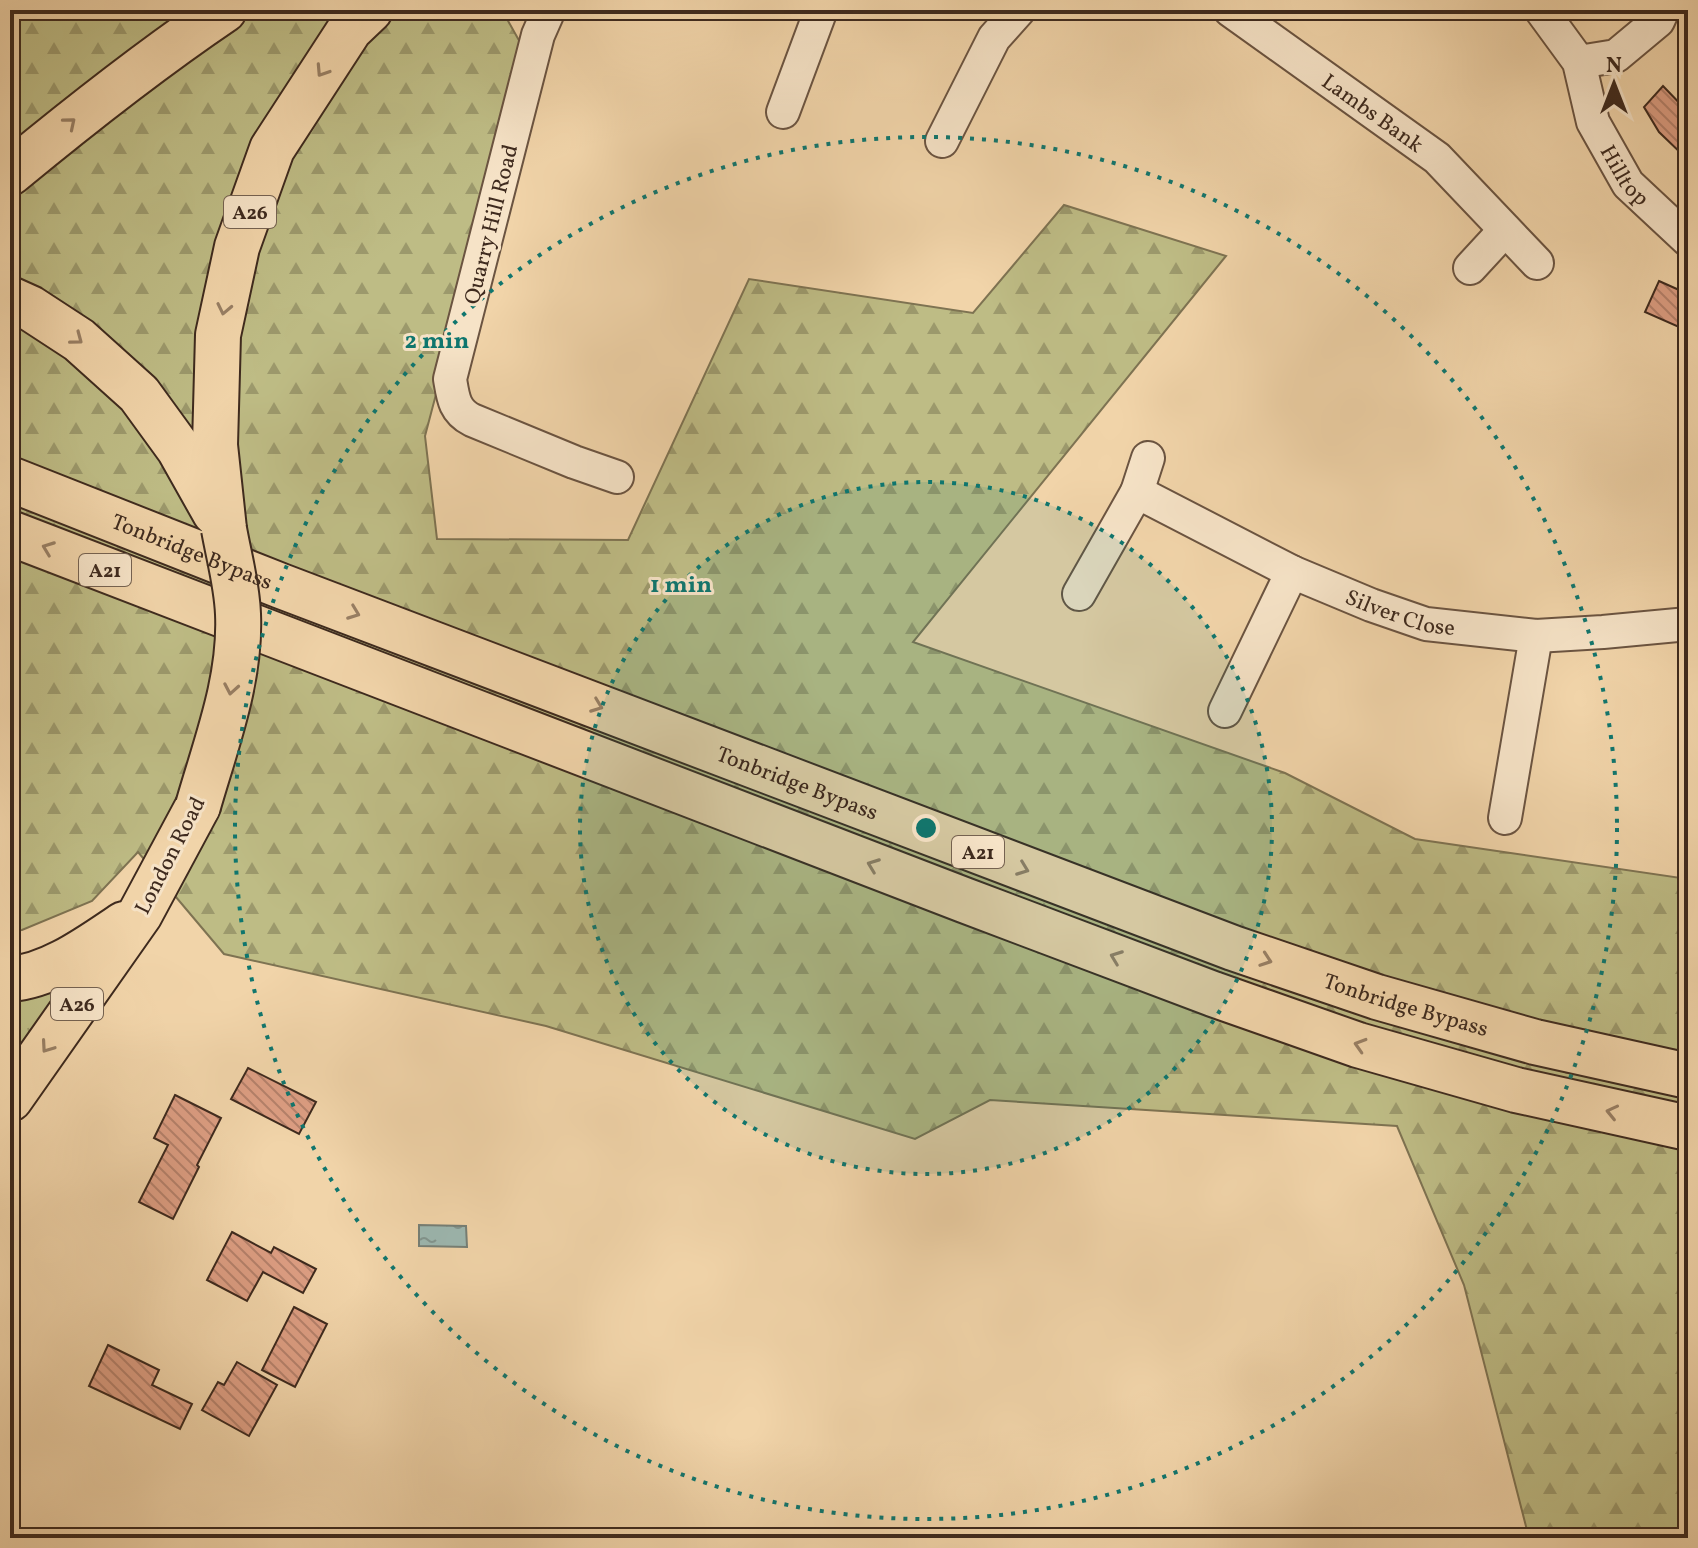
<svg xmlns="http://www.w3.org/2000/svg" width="1698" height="1548" font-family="Vollkorn,serif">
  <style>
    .grass { fill: url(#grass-tufts); stroke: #7e7352; stroke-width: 2 }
    .forest { fill: url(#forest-firs); stroke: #7e7352; stroke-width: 2 }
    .water { fill: url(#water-ripples); stroke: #767f76; stroke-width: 2 }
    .building { fill: url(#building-back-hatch); stroke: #3e2a1e; stroke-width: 2 }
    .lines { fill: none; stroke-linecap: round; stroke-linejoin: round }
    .street-casing { stroke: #6b5441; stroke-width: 36 }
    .highway-casing { stroke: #3e2a1e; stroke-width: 48 }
    .street { stroke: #f6e3c7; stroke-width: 32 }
    .highway { stroke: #f1d4a9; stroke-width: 44 }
    .highway-bridge-casing { stroke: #3e2a1e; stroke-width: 48; stroke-linecap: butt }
    .highway-bridge { stroke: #f1d4a9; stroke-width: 44 }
    .oneway { stroke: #987f64 }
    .ring { fill: none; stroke: #0f766e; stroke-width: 4; stroke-dasharray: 4 8 }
    .labels { text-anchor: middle; stroke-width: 6; stroke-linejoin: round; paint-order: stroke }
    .shield { fill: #f6e3c7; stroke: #756251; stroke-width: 2 }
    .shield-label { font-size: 20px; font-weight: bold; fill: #3e2a1e }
    .street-label { font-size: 22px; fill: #3e2a1e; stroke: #f6e3c7 }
    .centre { fill: #0f766e; stroke: #f6e3c7; stroke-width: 4 }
    .ring-label { font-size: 24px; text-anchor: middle; font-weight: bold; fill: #0f766e; stroke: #f6e3c7; stroke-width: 6; stroke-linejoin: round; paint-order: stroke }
  </style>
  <defs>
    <pattern id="grass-tufts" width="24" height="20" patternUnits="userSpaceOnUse" patternTransform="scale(2)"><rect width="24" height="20" fill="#bebc85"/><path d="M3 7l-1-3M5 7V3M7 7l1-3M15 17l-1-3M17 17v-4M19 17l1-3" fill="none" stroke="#9c996c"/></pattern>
    <pattern id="forest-firs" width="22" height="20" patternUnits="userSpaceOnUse" patternTransform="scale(2)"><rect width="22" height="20" fill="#bebc85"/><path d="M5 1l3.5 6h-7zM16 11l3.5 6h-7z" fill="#9c996c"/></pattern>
    <pattern id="water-ripples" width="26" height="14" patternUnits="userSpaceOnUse" patternTransform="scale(2)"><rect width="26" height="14" fill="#9cb7b0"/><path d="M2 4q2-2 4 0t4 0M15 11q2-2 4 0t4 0" fill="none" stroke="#81958f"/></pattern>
    <pattern id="building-back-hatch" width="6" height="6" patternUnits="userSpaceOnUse" patternTransform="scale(2)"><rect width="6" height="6" fill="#dd9e83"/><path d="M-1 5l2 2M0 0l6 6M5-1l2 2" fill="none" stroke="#b5816b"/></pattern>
  </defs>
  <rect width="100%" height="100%" fill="#f1d4a9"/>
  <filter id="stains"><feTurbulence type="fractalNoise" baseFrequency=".0025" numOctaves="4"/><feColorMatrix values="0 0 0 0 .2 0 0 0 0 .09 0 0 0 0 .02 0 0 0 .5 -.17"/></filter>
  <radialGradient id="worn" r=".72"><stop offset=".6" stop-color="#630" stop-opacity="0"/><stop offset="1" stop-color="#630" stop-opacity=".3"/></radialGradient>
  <path class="grass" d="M73,975L10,1060V998Z"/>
  <path class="forest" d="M10,10H502L526,53L425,436L437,539L628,540L749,279L973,313L1064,205L1226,256L913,642L1285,773L1415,839L1688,879V1538H1529L1464,1285L1397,1126L990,1100L915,1139L546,1026L224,954L138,852L92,901L22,930L10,931Z"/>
  <path class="water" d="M419,1225L466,1226L467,1247L419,1246Z"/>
  <path class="building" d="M1663,86L1688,112V160L1659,132L1644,107Z
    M1659,281L1688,294V331L1645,312Z
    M248,1068L316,1102L299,1134L231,1099Z
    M175,1095L221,1118L197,1165L199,1167L173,1219L139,1202L168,1145L154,1138Z
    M232,1232L271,1253L274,1247L316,1269L303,1293L263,1272L247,1301L207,1280Z
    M294,1307L327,1324L295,1387L262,1370Z
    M108,1345L159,1370L152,1385L192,1404L180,1429L89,1386Z
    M237,1362L277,1385L249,1436L202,1410L218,1382L224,1385Z"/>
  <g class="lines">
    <defs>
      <g id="street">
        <path d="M549,10L538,35L450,379C453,397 454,411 472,420L574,462L617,477"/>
        <path id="s1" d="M1230,10L1437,158L1537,263"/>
        <path id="s2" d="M1541,10L1579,62L1593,122L1628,184L1688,240"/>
        <path d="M1579,62L1616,56L1658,21L1663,10"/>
        <path d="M783,112L821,10"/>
        <path d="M942,141L994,38L1019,10"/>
        <path d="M1470,268L1505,230"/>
        <path d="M1137,492L1148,458"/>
        <path id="s3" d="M1079,594L1137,492L1292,572L1371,605L1426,624L1536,636L1603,632L1688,624"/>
        <path d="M1225,711L1292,572"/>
        <path d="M1505,818L1536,636"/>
      </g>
      <g id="highway">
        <path d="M10,173C79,116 150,60 224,10"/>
        <path d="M10,299L30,308L79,340L139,394L179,449L215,513"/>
        <path id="s4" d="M10,479L281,586L1233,948L1377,997L1535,1042L1688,1076"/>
        <path d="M224,529L215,445L218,335L237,247L272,149L350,29L370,10"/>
        <path d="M10,533L964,900L1213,994L1358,1045L1516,1090L1688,1128"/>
        <path d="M10,979C51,976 91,946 124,924"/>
        <path d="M10,1099L140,914L198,806"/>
      </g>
    </defs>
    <use href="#street" class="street-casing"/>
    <use href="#highway" class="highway-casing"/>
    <use href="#street" class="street"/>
    <use href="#highway" class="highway"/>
    <defs>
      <path id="highway-bridge" d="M198,806C216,743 241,680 238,614C237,585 229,557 224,529"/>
    </defs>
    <use href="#highway-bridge" class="highway-bridge-casing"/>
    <use href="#highway-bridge" class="highway-bridge"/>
  </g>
  <defs><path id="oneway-chevron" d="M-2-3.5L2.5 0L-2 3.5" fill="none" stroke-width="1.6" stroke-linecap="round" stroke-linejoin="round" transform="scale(2)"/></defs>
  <g class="oneway">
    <use href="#oneway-chevron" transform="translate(322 71) rotate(123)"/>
    <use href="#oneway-chevron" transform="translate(70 123) rotate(-40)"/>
    <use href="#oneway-chevron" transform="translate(224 309) rotate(102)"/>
    <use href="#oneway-chevron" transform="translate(77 339) rotate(37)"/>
    <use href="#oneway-chevron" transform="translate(48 548) rotate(-159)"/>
    <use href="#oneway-chevron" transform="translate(354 613) rotate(21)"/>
    <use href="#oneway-chevron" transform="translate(231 689) rotate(100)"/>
    <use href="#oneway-chevron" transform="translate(597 706) rotate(21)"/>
    <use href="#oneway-chevron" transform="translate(873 865) rotate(-159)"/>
    <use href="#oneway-chevron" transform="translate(1023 869) rotate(21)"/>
    <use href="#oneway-chevron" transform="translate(1116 957) rotate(-159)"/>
    <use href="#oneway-chevron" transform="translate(1266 960) rotate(19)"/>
    <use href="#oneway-chevron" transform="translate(1360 1045) rotate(-163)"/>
    <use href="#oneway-chevron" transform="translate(47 1047) rotate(125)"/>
    <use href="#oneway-chevron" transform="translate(1612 1112) rotate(-167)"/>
  </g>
  <circle cx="926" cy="828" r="346" fill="#0f766e" fill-opacity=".12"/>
  <g class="ring">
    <circle cx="926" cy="828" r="346"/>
    <circle cx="926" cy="828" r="691"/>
  </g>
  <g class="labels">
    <g class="shield">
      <rect x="224" y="196" width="52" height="32" rx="6"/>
      <rect x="79" y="554" width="52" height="32" rx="6"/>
      <rect x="952" y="836" width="52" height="32" rx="6"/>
      <rect x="51" y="988" width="52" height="32" rx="6"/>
    </g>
    <g class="shield-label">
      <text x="250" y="219">A26</text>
      <text x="105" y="577">A21</text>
      <text x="978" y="859">A21</text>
      <text x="77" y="1011">A26</text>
    </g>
    <g class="street-label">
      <text dy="8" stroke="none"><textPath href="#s1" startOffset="176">Lambs Bank</textPath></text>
      <text dy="8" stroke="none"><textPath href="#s2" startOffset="188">Hilltop</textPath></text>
      <text transform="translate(490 224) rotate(-76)" y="8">Quarry Hill Road</text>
      <text dy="8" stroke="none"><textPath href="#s4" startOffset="196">Tonbridge Bypass</textPath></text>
      <text dy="8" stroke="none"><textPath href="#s3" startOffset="408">Silver Close</textPath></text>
      <text dy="8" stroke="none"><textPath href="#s4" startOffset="844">Tonbridge Bypass</textPath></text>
      <text transform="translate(169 855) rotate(-63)" y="8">London Road</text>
      <text dy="8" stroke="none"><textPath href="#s4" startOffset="1492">Tonbridge Bypass</textPath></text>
    </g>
  </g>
  <circle cx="926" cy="828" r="12" class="centre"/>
  <g class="ring-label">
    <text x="437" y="348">2 min</text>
    <text x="681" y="592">1 min</text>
  </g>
  <rect width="1698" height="1548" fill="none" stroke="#f1d4a9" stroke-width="40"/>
  <rect x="12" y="12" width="1674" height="1524" fill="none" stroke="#3e2a1e" stroke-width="4"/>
  <rect x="20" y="20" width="1658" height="1508" fill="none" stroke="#3e2a1e" stroke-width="2"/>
  <g transform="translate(1614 84)" stroke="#f6e3c7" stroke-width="6" paint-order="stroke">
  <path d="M0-6L14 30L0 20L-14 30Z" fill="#3e2a1e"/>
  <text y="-12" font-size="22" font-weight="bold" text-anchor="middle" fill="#3e2a1e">N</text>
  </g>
  <rect width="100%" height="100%" filter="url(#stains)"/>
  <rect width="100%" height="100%" fill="url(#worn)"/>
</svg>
